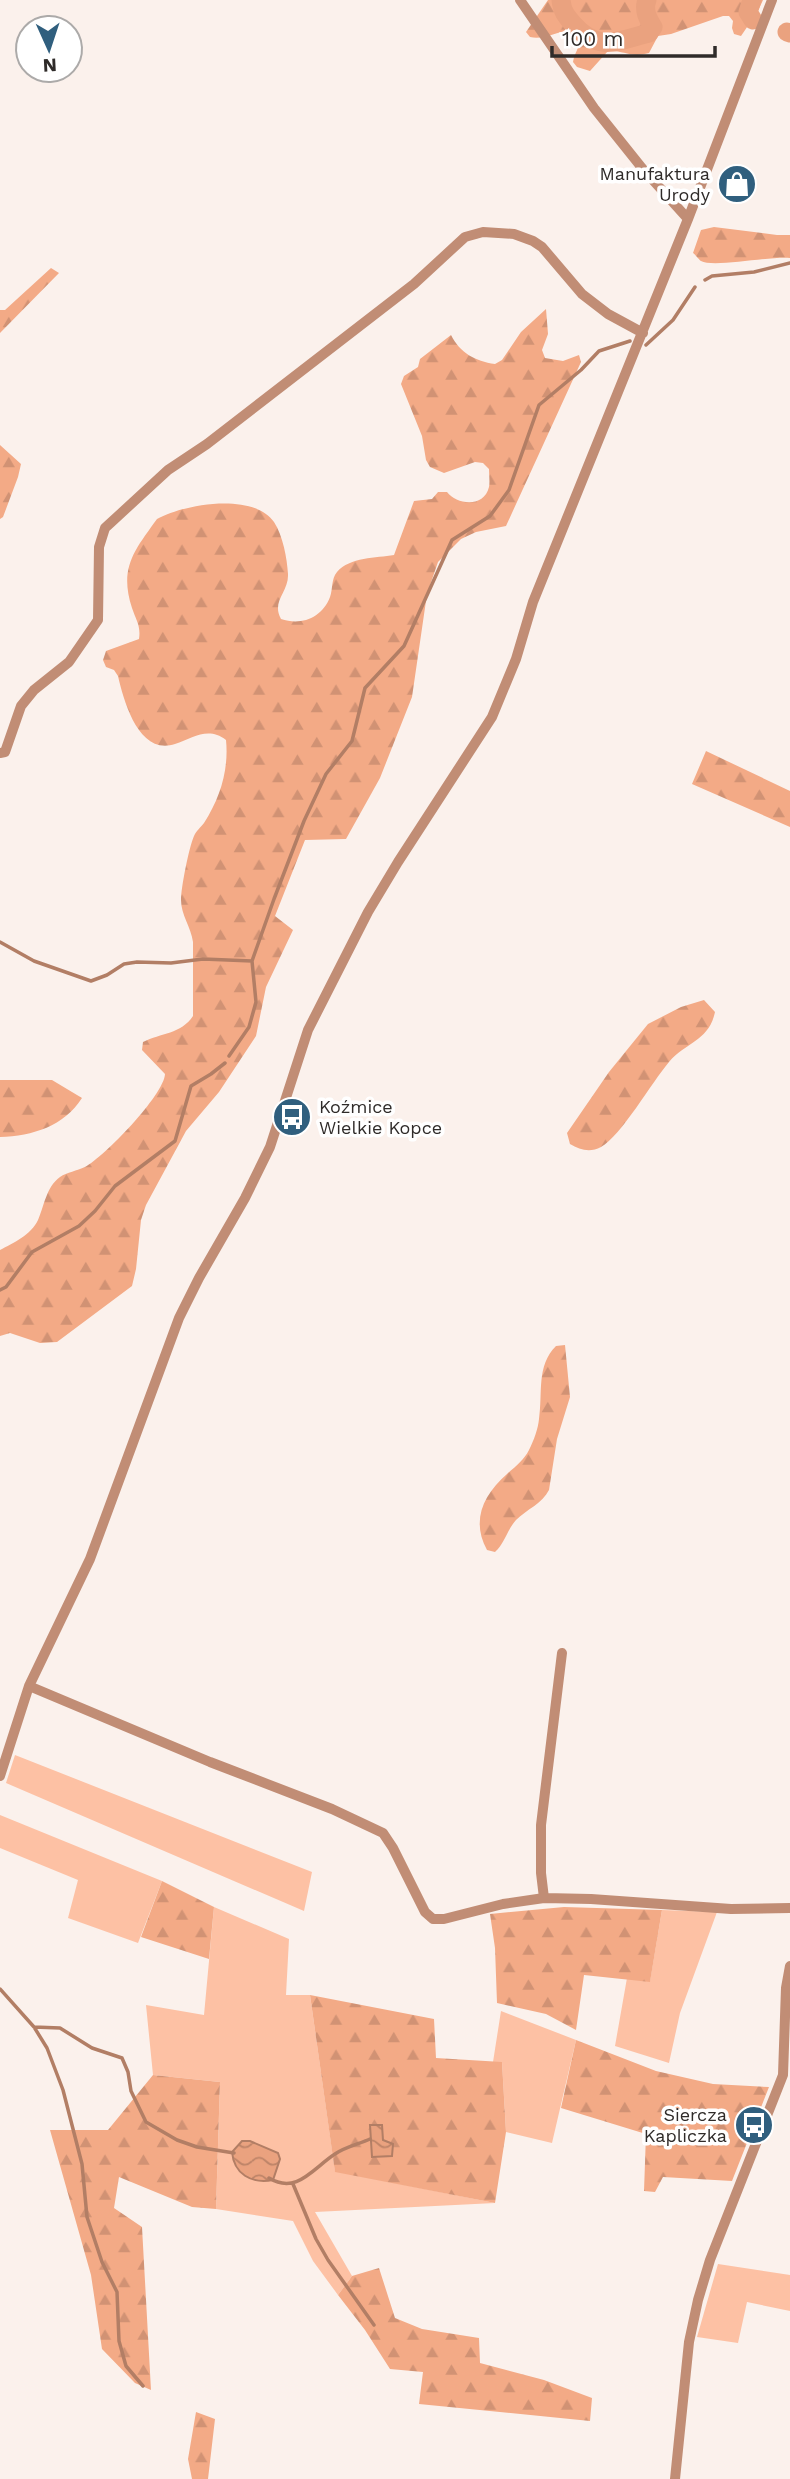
<svg xmlns="http://www.w3.org/2000/svg" width="790" height="2479" font-family="'Work Sans',sans-serif">
  <style>
    .green { fill: #fdc1a4 }
    .forest { fill: url(#forest-firs) }
    .water { fill: url(#water-waves); stroke: #b27e65; stroke-width: 2 }
    .lines { fill: none; stroke-linecap: round; stroke-linejoin: round }
    .stream { stroke: #b27e65; stroke-width: 3.5 }
    .river { stroke: #eaa27f; stroke-width: 19 }
    .minor { stroke: #c18d75; stroke-width: 10 }
    .labels { text-anchor: middle; stroke-width: 7; stroke-linejoin: round; paint-order: stroke }
    .poi-label { font-size: 18px; fill: #2f2b29; stroke: #fff; text-anchor: end }
  </style>
  <defs>
    <pattern id="forest-firs" width="22" height="20" patternUnits="userSpaceOnUse" patternTransform="scale(1.75)"><rect width="22" height="20" fill="#f3aa86"/><path d="M5 1l3.5 6h-7zM16 11l3.5 6h-7z" fill="#d19274"/></pattern>
    <pattern id="water-waves" width="16" height="10" patternUnits="userSpaceOnUse" patternTransform="scale(1.75)"><rect width="16" height="10" fill="#eaa27f"/><path d="M0 5q4-4 8 0t8 0" fill="none" stroke="#be8468"/></pattern>
  </defs>
  <rect width="100%" height="100%" fill="#fbf1ec"/>
  <path class="green" d="M15,1755L312,1872L304,1911L6,1783Z
    M0,1815L162,1881L138,1943L68,1918L78,1880L0,1848Z
    M214,1907L289,1939L286,1995H310L335,2171L495,2203L315,2212L352,2276L338,2295L313,2261L293,2221L216,2209L220,2082L153,2075L146,2005L204,2015Z
    M662,1910L717,1912L680,2013L669,2063L615,2046L627,1978L650,1981Z
    M501,2011L576,2040L552,2143L506,2132L502,2062H493Z
    M718,2264L790,2275V2311L747,2302L738,2343L697,2337Z"/>
  <path class="forest" d="M548,0H763L758,11L741,36L734,34L732,28L733,21L729,16H723L671,34L658,36L649,53C630,58 624,50 608,51L590,71L577,67L573,62C575,50 584,43 577,32C560,27 547,41 530,37L526,32Z
    M714,227L777,235H790V258C770,256 713,268 701,261C700,261 694,253 693,253L701,230Z
    M51,268L59,273L0,333V310H5Z
    M546,309L548,334L542,350L545,358L563,361L579,355L581,362L506,526L476,532L461,539L438,562L427,594L412,697L380,778L346,839L305,840L275,916L293,930L266,987L256,1036L219,1092L186,1131L146,1205L141,1220L136,1269L132,1286L57,1342L40,1343L10,1333L0,1336V1250C13,1243 31,1235 38,1220C44,1207 46,1187 60,1177C67,1172 77,1171 85,1167C104,1157 164,1095 165,1074L142,1050L143,1042C161,1033 181,1034 193,1016V942C191,927 181,915 181,900C181,888 189,847 194,836C196,831 201,827 204,823C220,798 229,770 226,740C208,726 193,738 175,744C139,756 124,702 118,676L114,670L106,667L103,660L106,651L139,639C141,626 136,620 132,608C119,568 134,551 157,519C184,504 253,492 274,522C283,536 287,558 288,574C289,592 271,601 281,619C301,626 322,618 330,597C333,589 331,579 337,572C350,557 376,558 394,555L414,501L432,499L438,492H447C457,505 484,508 489,487C490,482 489,475 489,469L483,463L475,462L444,473L430,467L426,460L422,436L401,384L404,376L418,367L420,359L451,335C460,353 475,361 495,364L502,360L521,332Z
    M0,445L21,464L18,477L3,517L0,519Z
    M706,751L790,791V827L692,784Z
    M704,1000L715,1012C709,1041 686,1042 669,1062C652,1082 621,1136 601,1147C590,1153 580,1150 570,1144L567,1133L609,1072L648,1024L681,1007Z
    M0,1080H52L82,1098C64,1126 33,1136 0,1137Z
    M565,1345L570,1397L557,1439L549,1490C542,1504 527,1509 516,1520C507,1530 505,1543 495,1552L487,1550C471,1521 483,1495 507,1474C516,1466 524,1460 529,1450C534,1440 538,1429 539,1419C543,1393 536,1366 556,1346Z
    M162,1881L214,1907L209,1959L141,1937Z
    M564,1907L662,1910L650,1982L584,1975L576,2030L546,2014L497,2003L495,1948L490,1914Z
    M310,1995L434,2019L436,2058L502,2062L506,2132L495,2203L335,2172Z
    M576,2040L656,2071L713,2084L769,2087L732,2181L663,2177L655,2192L644,2191L646,2134L561,2108Z
    M153,2075L220,2082L216,2209L192,2207L119,2177L114,2208L142,2227L151,2390L135,2383L102,2349L91,2275L50,2130H108Z
    M379,2268L395,2318L422,2329L479,2338L480,2363L544,2380L592,2398L590,2421L419,2404L423,2372L390,2369L365,2330L338,2295L352,2276Z
    M196,2412L215,2419L208,2479H192L188,2459Z"/>
  <path class="water" d="M370,2125H382L383,2140L393,2144L392,2156L372,2157Z
    M242,2141H250L278,2153L280,2159L273,2180C251,2184 234,2174 232,2152Z"/>
  <g class="lines">
    <path class="stream" d="M705,280L712,276L754,272L790,263
      M646,345L673,320L695,287
      M0,942L34,961L91,981L107,975L124,964L137,962L171,963L203,959L252,961
      M229,1056L249,1027L256,1002L252,961L274,899L304,821L326,774L352,741L365,688L404,646L452,540L490,516L509,490L539,405L581,370L599,351L630,341
      M0,1290L6,1287L32,1252L79,1226L95,1211L115,1186L175,1141L191,1086L211,1074L225,1063
      M0,1989L34,2027L47,2048L63,2090L82,2164L87,2217L102,2262L117,2292L119,2341L126,2366L143,2386
      M34,2027L60,2028L92,2048L122,2058L128,2072L131,2091L146,2122L177,2140L197,2147L234,2153
      M269,2178C297,2195 313,2168 335,2154C345,2147 359,2144 370,2139
      M293,2184L316,2239L328,2260L374,2325"/>
    <path class="river" d="M561,0C562,11 566,16 573,24C599,53 617,41 649,33L653,27C648,19 643,10 647,0
      M752,0L748,12L753,20
      M787,32L790,33"/>
    <path class="minor" d="M520,0L594,108L642,168L688,219
      M0,753L5,752L21,706L34,690L69,662L98,620L99,547L105,528L168,470L207,444L326,352L414,284L465,237L483,232L514,234L533,241L542,247L582,294L608,314L643,333
      M29,1686L210,1762L332,1809L383,1833L393,1848L425,1912L433,1919H444L503,1904L544,1898L591,1899L731,1909L790,1908
      M0,1776L29,1686L90,1559L179,1318L199,1278L245,1198L270,1147L308,1030L368,912L398,862L492,717L516,659L533,602L688,219L772,0
      M544,1898L541,1873V1825L562,1653
      M675,2479L689,2342L698,2300L710,2260L783,2075L786,1988L790,1966"/>
  </g>
  <defs>
    <symbol id="shop-disc" viewBox="-11 -11 22 22"><circle r="9.5" fill="#305f7e" stroke="#fff"/><path d="M-5-2.5h2.3a2.7 3.5 0 0 1 5.4 0H5L5.5 6h-11ZM-1.5-2.5h3a1.5 2.3 0 0 0-3 0Z" fill="#fff"/></symbol>
    <symbol id="bus-disc" viewBox="-11 -11 22 22"><circle r="9.5" fill="#305f7e" stroke="#fff"/><path d="M-5-6H5V4H4V6H2V4H-2V6H-4V4H-5ZM-3.5-4V0h7V-4ZM-3.5 1.2v1.5H-2V1.2ZM2 1.2v1.5H3.5V1.2Z" fill="#fff"/></symbol>
  </defs>
  <g fill-rule="evenodd">
    <use href="#shop-disc" x="715" y="162" width="44" height="44"/>
    <use href="#bus-disc" x="270" y="1095" width="44" height="44"/>
    <use href="#bus-disc" x="732" y="2103" width="44" height="44"/>
  </g>
  <g class="labels">
    <g class="poi-label">
      <text x="710" y="180">Manufaktura<tspan x="710" dy="21">Urody</tspan></text>
      <text x="319" y="1113" text-anchor="start">Koźmice<tspan x="319" dy="21">Wielkie Kopce</tspan></text>
      <text x="727" y="2121">Siercza<tspan x="727" dy="21">Kapliczka</tspan></text>
    </g>
  </g>
  <g transform="translate(49 49) rotate(177)"><circle r="33" fill="#ffffff" stroke="#acaaa9" stroke-width="2"/>
  <path d="M0-5L12 26L0 18L-12 26Z" fill="#305f7e"/>
  <text y="-10" font-size="19" font-weight="bold" text-anchor="middle" fill="#2f2b29">N</text>
  </g>
  <path d="M552 46v10h163v-10" fill="none" stroke="#2f2b29" stroke-width="3.5"/>
  <text x="562" y="46" font-size="21" fill="#2f2b29" stroke="#ffffff" stroke-width="5" paint-order="stroke">100 m</text>
</svg>
